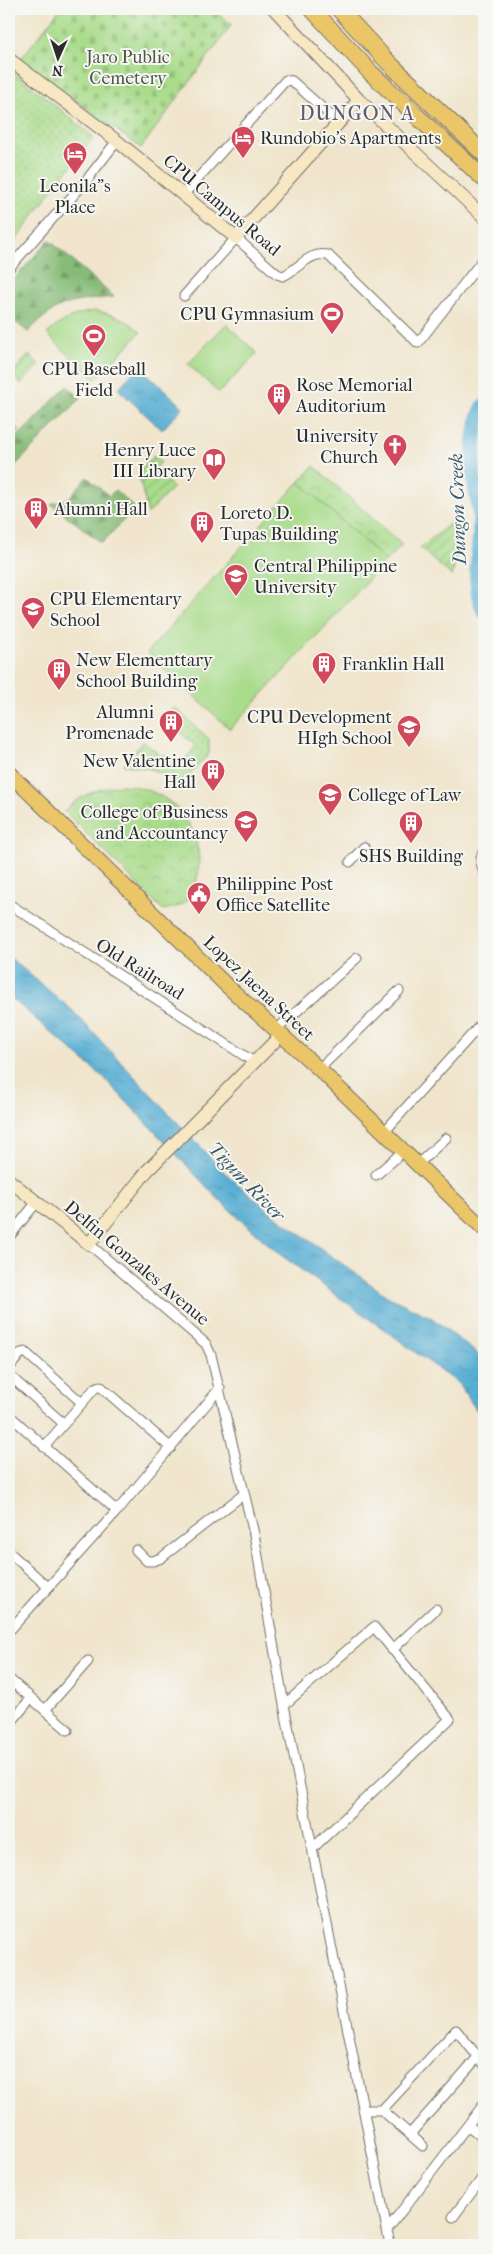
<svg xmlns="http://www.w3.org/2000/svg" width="493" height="2254" font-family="'IM FELL French Canon',serif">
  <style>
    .grass { fill: url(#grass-dots); stroke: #6a845b }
    .forest { fill: url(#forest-firs); stroke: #587451 }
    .cemetery { fill: url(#cemetery-stones); stroke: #6a845b }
    .park { fill: url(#park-crowns); stroke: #6a845b }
    .garden { fill: url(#garden-furrows); stroke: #6a845b }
    .pitch { fill: #a9dc8b; stroke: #6a845b }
    .water { fill: url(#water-ripples); stroke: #416c7f }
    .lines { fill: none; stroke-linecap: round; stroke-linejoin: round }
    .river { stroke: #57aed3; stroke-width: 15 }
    .street-casing { stroke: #706c63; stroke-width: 11 }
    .secondary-casing { stroke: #706c63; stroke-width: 14 }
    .primary-casing { stroke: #706c63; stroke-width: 16 }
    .highway-casing { stroke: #706c63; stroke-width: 18 }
    .street { stroke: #fff; stroke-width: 9 }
    .secondary { stroke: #f7e8c3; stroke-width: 12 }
    .primary { stroke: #ebc669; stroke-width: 14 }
    .highway { stroke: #ebc669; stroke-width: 16 }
    .labels { text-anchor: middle; stroke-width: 4; stroke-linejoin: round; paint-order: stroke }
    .park-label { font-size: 18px; fill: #4a5743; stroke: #f6f6f2 }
    .poi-label { font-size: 18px; fill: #2b2b2b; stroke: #f6f6f2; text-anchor: start }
    .street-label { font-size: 18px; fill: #2b2b2b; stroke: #f6f6f2 }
    .water-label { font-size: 19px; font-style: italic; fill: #3a5966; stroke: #f6f6f2 }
    .quarter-label { font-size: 20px; letter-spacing: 1px; fill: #625b6a; stroke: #f6f6f2 }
  </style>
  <defs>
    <pattern id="grass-dots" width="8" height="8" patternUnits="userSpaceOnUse" patternTransform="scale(1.25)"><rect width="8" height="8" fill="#a9dc8b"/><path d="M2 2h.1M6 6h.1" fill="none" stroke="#92bd78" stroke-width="1.8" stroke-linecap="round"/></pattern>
    <pattern id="forest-firs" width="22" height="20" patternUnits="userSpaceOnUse" patternTransform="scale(1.25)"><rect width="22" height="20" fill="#86bc77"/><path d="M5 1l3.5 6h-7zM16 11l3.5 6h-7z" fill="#6e9962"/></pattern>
    <pattern id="cemetery-stones" width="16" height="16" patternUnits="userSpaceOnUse" patternTransform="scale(1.25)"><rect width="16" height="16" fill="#a9dc8b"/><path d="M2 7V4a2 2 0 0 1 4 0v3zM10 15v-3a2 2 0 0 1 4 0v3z" fill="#92bd78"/></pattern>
    <pattern id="park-crowns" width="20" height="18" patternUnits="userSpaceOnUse" patternTransform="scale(1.25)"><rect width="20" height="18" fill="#a9dc8b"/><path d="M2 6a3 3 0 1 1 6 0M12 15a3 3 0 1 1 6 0" fill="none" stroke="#92bd78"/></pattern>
    <pattern id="garden-furrows" width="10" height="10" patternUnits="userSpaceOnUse" patternTransform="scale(1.25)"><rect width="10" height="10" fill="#a9dc8b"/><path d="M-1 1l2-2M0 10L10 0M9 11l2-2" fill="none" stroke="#92bd78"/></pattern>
    <pattern id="water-ripples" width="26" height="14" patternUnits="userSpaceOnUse" patternTransform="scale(1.25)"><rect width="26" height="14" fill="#57aed3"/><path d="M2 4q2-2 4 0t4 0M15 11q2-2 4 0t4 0" fill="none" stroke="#488eab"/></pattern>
  </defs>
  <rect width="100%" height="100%" fill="#f6f6f2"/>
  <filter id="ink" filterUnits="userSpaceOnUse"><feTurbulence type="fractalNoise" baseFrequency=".02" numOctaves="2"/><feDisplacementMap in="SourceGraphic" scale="10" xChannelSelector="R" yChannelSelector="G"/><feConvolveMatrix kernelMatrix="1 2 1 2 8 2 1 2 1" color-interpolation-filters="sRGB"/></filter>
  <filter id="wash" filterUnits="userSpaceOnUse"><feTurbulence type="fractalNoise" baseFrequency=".0096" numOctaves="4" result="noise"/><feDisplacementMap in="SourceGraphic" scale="20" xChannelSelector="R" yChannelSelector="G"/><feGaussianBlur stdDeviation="1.12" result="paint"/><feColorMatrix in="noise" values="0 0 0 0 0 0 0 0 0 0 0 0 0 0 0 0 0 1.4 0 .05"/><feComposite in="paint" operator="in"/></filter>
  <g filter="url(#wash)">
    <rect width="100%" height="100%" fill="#f0e5cc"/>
    <path class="grass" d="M9,68L94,137L48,195L9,250Z
      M9,419L20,430L13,436L9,432Z
      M174,707L209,739V754L180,784L151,769L163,754L179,766L196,746L164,719Z"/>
    <path class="forest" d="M49,240L114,297C71,302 59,300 28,332L9,317V285Z
      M67,386L81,398L9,472V446Z
      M87,477L109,496L115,490L135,508L102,543L51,504L69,498Z"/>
    <path class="cemetery" d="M60,9H210L232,24L141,148L20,60Z"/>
    <path class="park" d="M314,466L402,545L386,561L299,482Z
      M121,785C139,786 156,791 171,803C195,822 204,854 196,883C194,888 192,896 188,900C181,907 172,908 163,910L64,811C81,795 98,788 121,785Z"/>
    <path class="garden" d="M29,355L40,365L21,384L11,374Z
      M154,456L161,462L154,470L173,487L148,514L138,472Z
      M458,517L463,525L452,576L420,548Z
      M143,741L161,756L151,769L123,765Z"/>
    <path class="pitch" d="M95,311C114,314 126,319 141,332L95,380L47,334C62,320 74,314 95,311Z
      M226,324L257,353L219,393L188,364Z
      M299,482L386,561L230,729L147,653Z"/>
    <path class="water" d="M139,366L183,407L162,430L118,389Z
      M9,957L72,1010L225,1173L273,1214L387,1296L432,1318L480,1356L484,1363V1421L458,1383L278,1253L222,1203L104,1078L9,996Z"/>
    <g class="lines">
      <path class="river" d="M484,406C475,419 473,453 473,470C473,486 480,503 480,520C481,549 470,584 484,611"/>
    </g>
  </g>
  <g filter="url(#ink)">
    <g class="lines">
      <defs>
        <path id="street" d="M183,195L286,80L292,81L338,122
          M9,268L85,182L117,141
          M184,296L236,238L277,274L283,276C299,269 309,251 328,255L418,343L484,258
          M484,851C479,859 481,864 484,872
          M350,862L364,847
          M9,904L254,1062
          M276,1030L357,958
          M319,1069L399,991
          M385,1131L484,1021
          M418,1164L446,1138
          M376,1175L405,1150
          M9,1237L36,1203
          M89,1244L206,1344L211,1355L254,1534L284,1705L390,2245
          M9,1305V1306
          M9,1368L21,1353L25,1352L82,1403
          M9,1375L64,1424
          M9,1415L117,1511
          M44,1447L95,1388L100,1386L171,1448
          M136,1550L147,1561H153L161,1558L244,1494
          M9,1552L48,1587
          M9,1631L117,1511L220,1388
          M392,1650L436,1609
          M9,1679L68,1730
          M284,1705L374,1627L450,1719L313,1848
          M45,1710L88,1661
          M9,1725L31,1698
          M364,2110H382L456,2030L484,2064
          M382,2110L423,2146
          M468,2125L484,2139
          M410,2134L478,2057
          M453,2217L484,2176
          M387,2230L484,2104"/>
        <path id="secondary" d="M274,9L359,100L484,217
          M9,59L117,141L236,238L359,100
          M9,1180L89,1244L147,1171L281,1035"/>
        <path id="primary" d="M9,773L225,984L319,1069L484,1229"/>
        <path id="highway" d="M312,9L371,73L484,179
          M339,9L388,62L484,154"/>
      </defs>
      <use href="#street" class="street-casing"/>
      <use href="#secondary" class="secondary-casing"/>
      <use href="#primary" class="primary-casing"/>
      <use href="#highway" class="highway-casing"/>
      <use href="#street" class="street"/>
      <use href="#secondary" class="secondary"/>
      <use href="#primary" class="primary"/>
      <use href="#highway" class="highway"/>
    </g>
  </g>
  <defs>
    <symbol id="hotel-pin" viewBox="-11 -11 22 30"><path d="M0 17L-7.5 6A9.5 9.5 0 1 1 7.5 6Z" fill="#d1495b" stroke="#f6f6f2"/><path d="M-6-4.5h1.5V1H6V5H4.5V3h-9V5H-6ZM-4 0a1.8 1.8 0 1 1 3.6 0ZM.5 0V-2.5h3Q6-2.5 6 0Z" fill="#fff"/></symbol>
    <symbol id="stadium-pin" viewBox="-11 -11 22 30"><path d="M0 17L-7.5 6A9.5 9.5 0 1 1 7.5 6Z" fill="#d1495b" stroke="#f6f6f2"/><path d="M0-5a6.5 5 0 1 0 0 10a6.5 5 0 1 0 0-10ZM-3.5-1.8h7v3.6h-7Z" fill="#fff"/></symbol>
    <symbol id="building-pin" viewBox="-11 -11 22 30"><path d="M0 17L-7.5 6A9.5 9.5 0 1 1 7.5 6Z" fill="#d1495b" stroke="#f6f6f2"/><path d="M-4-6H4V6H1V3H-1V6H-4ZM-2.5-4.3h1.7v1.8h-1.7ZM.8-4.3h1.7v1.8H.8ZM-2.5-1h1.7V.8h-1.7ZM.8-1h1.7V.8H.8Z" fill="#fff"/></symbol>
    <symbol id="church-pin" viewBox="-11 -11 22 30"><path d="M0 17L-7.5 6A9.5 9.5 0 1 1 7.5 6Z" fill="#d1495b" stroke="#f6f6f2"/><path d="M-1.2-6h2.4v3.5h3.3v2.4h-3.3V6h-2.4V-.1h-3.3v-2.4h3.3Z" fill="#fff"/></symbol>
    <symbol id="library-pin" viewBox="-11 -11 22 30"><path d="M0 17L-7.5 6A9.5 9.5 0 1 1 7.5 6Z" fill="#d1495b" stroke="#f6f6f2"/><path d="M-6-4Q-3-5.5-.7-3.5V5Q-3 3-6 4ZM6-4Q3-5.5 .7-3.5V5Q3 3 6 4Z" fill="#fff"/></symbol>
    <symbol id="university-pin" viewBox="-11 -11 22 30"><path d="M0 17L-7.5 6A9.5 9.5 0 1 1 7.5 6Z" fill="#d1495b" stroke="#f6f6f2"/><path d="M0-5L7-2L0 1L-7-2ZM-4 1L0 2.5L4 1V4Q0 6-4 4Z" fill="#fff"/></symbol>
    <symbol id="school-pin" viewBox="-11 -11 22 30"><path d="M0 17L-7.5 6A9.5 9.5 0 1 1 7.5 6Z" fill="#d1495b" stroke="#f6f6f2"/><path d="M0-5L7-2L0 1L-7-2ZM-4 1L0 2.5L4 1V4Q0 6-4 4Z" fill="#fff"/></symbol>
    <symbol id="civic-pin" viewBox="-11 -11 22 30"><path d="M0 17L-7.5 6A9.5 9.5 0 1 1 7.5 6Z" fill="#d1495b" stroke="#f6f6f2"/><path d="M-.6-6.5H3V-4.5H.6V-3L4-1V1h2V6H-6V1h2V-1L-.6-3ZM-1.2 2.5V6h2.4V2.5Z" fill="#fff"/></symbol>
  </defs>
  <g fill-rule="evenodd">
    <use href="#hotel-pin" x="229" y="124" width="28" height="38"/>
    <use href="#hotel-pin" x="61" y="140" width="28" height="38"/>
    <use href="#stadium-pin" x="318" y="300" width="28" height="38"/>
    <use href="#stadium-pin" x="80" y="322" width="28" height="38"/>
    <use href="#building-pin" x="265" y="381" width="28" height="38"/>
    <use href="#church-pin" x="381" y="432" width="28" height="38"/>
    <use href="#library-pin" x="200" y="446" width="28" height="38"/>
    <use href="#building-pin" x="22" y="495" width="28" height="38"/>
    <use href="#building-pin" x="188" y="509" width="28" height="38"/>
    <use href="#university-pin" x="222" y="562" width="28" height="38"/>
    <use href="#school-pin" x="19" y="595" width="28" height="38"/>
    <use href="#building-pin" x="310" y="650" width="28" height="38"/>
    <use href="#building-pin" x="45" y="656" width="28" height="38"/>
    <use href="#building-pin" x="157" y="708" width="28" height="38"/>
    <use href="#school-pin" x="395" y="713" width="28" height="38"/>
    <use href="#building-pin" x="199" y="757" width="28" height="38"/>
    <use href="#university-pin" x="316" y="781" width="28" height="38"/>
    <use href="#university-pin" x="232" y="808" width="28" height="38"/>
    <use href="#building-pin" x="397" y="809" width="28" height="38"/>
    <use href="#civic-pin" x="185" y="880" width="28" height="38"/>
  </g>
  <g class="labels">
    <g class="park-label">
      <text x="128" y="63">Jaro Public<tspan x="128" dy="21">Cemetery</tspan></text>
    </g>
    <g class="poi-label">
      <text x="260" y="144">Rundobio's Apartments</text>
      <text x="75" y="192" text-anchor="middle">Leonila"s<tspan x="75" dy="21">Place</tspan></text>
      <text x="314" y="320" text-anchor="end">CPU Gymnasium</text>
      <text x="94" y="375" text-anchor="middle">CPU Baseball<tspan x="94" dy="21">Field</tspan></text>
      <text x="296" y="391">Rose Memorial<tspan x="296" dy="21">Auditorium</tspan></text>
      <text x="378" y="442" text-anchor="end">University<tspan x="378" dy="21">Church</tspan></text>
      <text x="196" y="456" text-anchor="end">Henry Luce<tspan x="196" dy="21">III Library</tspan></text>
      <text x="54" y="515">Alumni Hall</text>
      <text x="220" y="519">Loreto D.<tspan x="220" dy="21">Tupas Building</tspan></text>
      <text x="254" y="572">Central Philippine<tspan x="254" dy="21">University</tspan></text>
      <text x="50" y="605">CPU Elementary<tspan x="50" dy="21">School</tspan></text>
      <text x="76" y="666">New Elementtary<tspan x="76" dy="21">School Building</tspan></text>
      <text x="342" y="670">Franklin Hall</text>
      <text x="154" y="718" text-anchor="end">Alumni<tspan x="154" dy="21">Promenade</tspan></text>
      <text x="392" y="723" text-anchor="end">CPU Development<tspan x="392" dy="21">HIgh School</tspan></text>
      <text x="196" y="767" text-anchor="end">New Valentine<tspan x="196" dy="21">Hall</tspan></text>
      <text x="348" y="801">College of Law</text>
      <text x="228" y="818" text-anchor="end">College of Business<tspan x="228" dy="21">and Accountancy</tspan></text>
      <text x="411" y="862" text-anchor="middle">SHS Building</text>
      <text x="216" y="890">Philippine Post<tspan x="216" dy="21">Office Satellite</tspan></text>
    </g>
    <g class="street-label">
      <text transform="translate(222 205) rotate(40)" y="6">CPU Campus Road</text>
      <text transform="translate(140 969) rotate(32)" y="6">Old Railroad</text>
      <text transform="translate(259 988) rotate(43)" y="6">Lopez Jaena Street</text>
      <text transform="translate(137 1263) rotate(40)" y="6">Delfin Gonzales Avenue</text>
    </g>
    <g class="water-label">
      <text transform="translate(457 509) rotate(-92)" y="7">Dungon Creek</text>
      <text transform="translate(247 1181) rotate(46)" y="7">Tigum River</text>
    </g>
    <g class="quarter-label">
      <text x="357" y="120">DUNGON A</text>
    </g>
  </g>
  <rect width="493" height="2254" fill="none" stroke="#f6f6f2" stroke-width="30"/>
  <g transform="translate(58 58) rotate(183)" stroke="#f6f6f2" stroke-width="4" paint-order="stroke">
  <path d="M0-4L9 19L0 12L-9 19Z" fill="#2b2b2b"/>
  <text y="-8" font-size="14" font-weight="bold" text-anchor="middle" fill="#2b2b2b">N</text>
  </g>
</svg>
